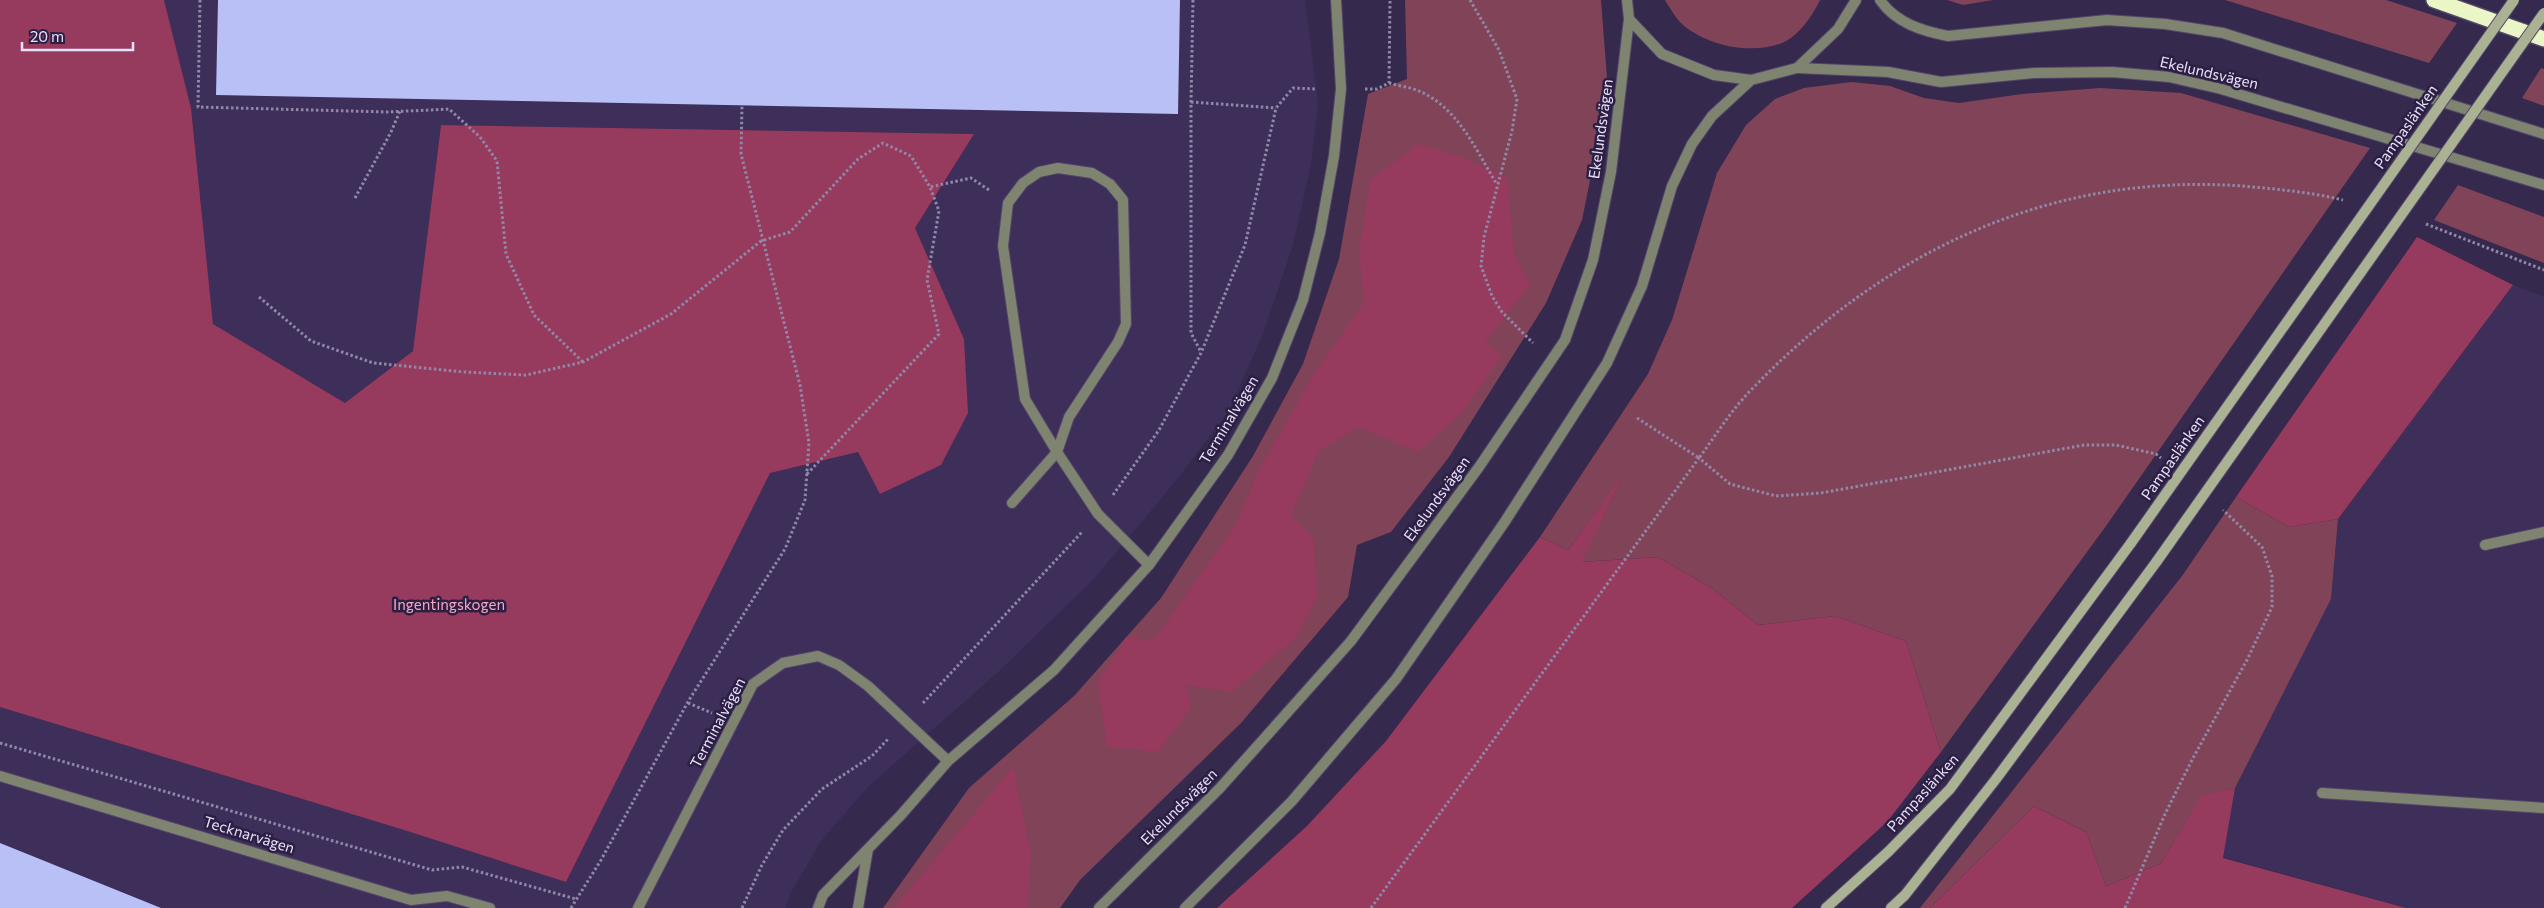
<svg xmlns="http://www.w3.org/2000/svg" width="2544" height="908" font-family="Commissioner,sans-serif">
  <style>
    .built { fill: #3e2e5a }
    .green { fill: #814358 }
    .forest { fill: #963a5e }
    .building { fill: #b9c0f6 }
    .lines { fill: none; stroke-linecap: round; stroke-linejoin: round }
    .service-casing { stroke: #524669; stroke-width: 12 }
    .minor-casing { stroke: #524669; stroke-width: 12 }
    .tertiary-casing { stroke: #524669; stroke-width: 12 }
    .secondary-casing { stroke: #524669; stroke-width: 12 }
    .motorway-casing { stroke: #524669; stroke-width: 18 }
    .path { stroke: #9187a6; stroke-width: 3; stroke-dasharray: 2.5 2.5; stroke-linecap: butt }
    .service { stroke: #7f8470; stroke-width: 10 }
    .minor { stroke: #7f8470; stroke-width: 10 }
    .tertiary { stroke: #7f8470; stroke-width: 10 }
    .secondary { stroke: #aab293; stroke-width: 10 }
    .motorway { stroke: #eaf6c5; stroke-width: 15 }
    .secondary-bridge-casing { stroke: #524669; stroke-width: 12; stroke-linecap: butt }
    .secondary-bridge { stroke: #aab293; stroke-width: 10 }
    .labels { text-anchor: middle; stroke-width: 5; stroke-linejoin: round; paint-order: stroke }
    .street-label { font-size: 15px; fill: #e8e1f9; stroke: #2c1f43 }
    .park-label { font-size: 15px; fill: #f5a7c0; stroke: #2c1f43 }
  </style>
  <rect width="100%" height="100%" fill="#36294e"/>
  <path class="built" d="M164,0H1305L1318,103L1311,164L1293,245L1263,334L1230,409L1175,482L1093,580L998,672L869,786L823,838L790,894L786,908H0V707L404,830L566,882L770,473L858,452L880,493L964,339L915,228L973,134L441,125L413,351L345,403L213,324L191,108Z
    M2513,285L2544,297V908H2406L2223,857L2235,788L2331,599L2338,519Z"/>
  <path class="green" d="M1405,0H1601L1608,91L1582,220L1546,303L1449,457L1391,532L1357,545L1348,597L1241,723L1080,880L1060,908H883L969,788L1074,696L1161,598L1253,456L1303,364L1339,259L1368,94L1407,79Z
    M1665,0H1820C1813,15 1799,36 1782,43C1751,55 1708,46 1683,25C1676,19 1670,8 1665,0Z
    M1947,0H1993L1963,5Z
    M2225,0H2386L2457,23L2429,63Z
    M2541,68L2544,69V106L2522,98Z
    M1851,82L1890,86L1924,98L1959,103L2022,94L2100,88L2181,93L2370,148L2106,526L1941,752L1906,641L1835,616L1758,625L1713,589L1658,557L1581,562L1622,477L1568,550L1540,537L1648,374L1672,320L1717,173L1746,125L1775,99L1804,88Z
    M2458,185L2544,217V263L2434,220Z
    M2236,497L2289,527L2338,519L2331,599L2235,788L2202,796L2160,864L2106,886L2086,832L2034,806L1930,908H1920L2182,576Z"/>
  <path class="forest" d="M0,0H164L191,108L213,324L345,403L413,351L441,125L974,134L915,228L964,339L968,413L941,465L880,494L858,452L770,473L566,882L404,830L0,707Z
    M1418,144L1458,156L1507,178L1514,253L1530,285L1485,342L1502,356L1463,412L1418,452L1359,427L1319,451L1291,515L1313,538L1318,595L1296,638L1231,692L1186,685L1191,708L1158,752L1107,747L1098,683L1126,637L1154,640L1235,526L1257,474L1312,377L1364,302L1359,252L1370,180Z
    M2417,237L2513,285L2338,519L2289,527L2236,497Z
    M1624,473L1582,562L1658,557L1713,589L1758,625L1835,616L1906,641L1941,752L1887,822L1792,908H1217L1307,826L1386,741L1540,537L1568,550Z
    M1013,767L1031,854L1028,908H894Z
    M2235,788L2223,858L2406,908H1930L2034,806L2086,832L2106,886L2160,864L2202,795Z"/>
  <path class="building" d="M218,0H1180L1178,114L216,95Z
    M0,843L161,908H0Z"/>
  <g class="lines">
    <defs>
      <path id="service" d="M1058,168L1092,173L1110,184L1123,200L1126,324L1118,342L1069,417L1057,452L1025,399L1003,246L1008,203L1023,183L1039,172Z
        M1012,503L1057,452L1098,514L1149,565
        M2485,545L2544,532
        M2322,793L2544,808"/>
      <path id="minor" d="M1880,0C1896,23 1922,31 1948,36L2107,20L2165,24L2223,33L2544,134
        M1797,68L1888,72L1941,82L2034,73L2112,72L2169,77L2221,89L2544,185
        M0,776L411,900L447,896L490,908
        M638,908L753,684L783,663L818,656L839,665L868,686L948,761
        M818,908L823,895L901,815L948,761L1054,670L1149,565L1228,455L1272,378L1303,300L1320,233L1334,156L1341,89L1336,0
        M858,908L868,849"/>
      <path id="tertiary" d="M1629,19L1662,54L1714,75L1751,80L1797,68L1838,29L1856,0
        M1099,908L1220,788L1351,641L1479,467L1565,340L1593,260L1611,172L1629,19L1627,0
        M1185,908L1292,801L1396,679L1504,523L1607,363L1642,286L1672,186L1692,144L1712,116L1751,80"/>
      <path id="secondary" d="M1826,908L1888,852L1950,789L2131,543
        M1891,908L1905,895L1996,779L2157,561"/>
      <path id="motorway" d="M2434,0L2544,39"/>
    </defs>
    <use href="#service" class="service-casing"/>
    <use href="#minor" class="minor-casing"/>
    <use href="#tertiary" class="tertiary-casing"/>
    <use href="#secondary" class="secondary-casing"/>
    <use href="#motorway" class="motorway-casing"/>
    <path class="path" d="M200,0L198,107L388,112L449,109L480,137L497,161L506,254L534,315L583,362
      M1193,0L1191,102V333L1201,352
      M1470,0L1499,50L1517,99L1512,131L1484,237L1481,266L1492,296L1502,312L1533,343
      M1389,83C1398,86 1410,87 1419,91C1458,108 1475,148 1496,183
      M1365,89H1377L1389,83L1390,0
      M1191,102L1276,108
      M355,198L391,132L400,111
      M2426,224L2544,270
      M259,297L311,341L373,363L465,372L526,375L583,362L671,314L761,241L790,232L858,159L883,143L911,156L930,187L971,178L989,190
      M1637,418L1699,458C1716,435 1732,409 1752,389C1884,252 2049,172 2242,186C2276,189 2310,192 2343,200
      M807,474L939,334L927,280L939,211L930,187
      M1113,495L1159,430L1201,353L1245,245L1276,108L1293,88L1317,89
      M688,703L712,713
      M923,703L1082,532
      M0,743L432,870L462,867L576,899
      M571,908L601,860L689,700L785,549L805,500L809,443L800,385L741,154L742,106
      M742,908L762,865L783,830L822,789L872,756L889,738
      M1371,908L1699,458L1730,484L1776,496L1821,493L2084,445H2116L2156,454L2161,458
      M2125,908L2165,814L2193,758L2248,658L2272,607V576L2262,547L2223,510"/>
    <use href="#service" class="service"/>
    <use href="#minor" class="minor"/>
    <use href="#tertiary" class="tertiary"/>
    <use href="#secondary" class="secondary"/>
    <use href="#motorway" class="motorway"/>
    <defs>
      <path id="secondary-bridge" d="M2131,543L2514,0
        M2157,561L2544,13"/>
    </defs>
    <use href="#secondary-bridge" class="secondary-bridge-casing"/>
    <use href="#secondary-bridge" class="secondary-bridge"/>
  </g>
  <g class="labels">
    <g class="street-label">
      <text transform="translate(2209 73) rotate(13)" y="5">Ekelundsvägen</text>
      <text transform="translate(2406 127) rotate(-55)" y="5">Pampaslänken</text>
      <text transform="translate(1601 129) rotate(-82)" y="5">Ekelundsvägen</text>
      <text transform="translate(1229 420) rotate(-59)" y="5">Terminalvägen</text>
      <text transform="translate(2173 458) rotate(-55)" y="5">Pampaslänken</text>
      <text transform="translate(1437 499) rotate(-54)" y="5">Ekelundsvägen</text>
      <text transform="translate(718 723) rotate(-62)" y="5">Terminalvägen</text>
      <text transform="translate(1923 793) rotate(-48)" y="5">Pampaslänken</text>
      <text transform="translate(1179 807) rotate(-45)" y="5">Ekelundsvägen</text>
      <text transform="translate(249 835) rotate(17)" y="5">Tecknarvägen</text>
    </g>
    <g class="park-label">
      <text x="449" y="610">Ingentingskogen</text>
    </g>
  </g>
  <path d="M22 42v8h111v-8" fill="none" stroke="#e8e1f9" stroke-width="2.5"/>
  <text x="30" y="42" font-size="15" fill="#e8e1f9" stroke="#2c1f43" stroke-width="4" paint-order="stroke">20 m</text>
</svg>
